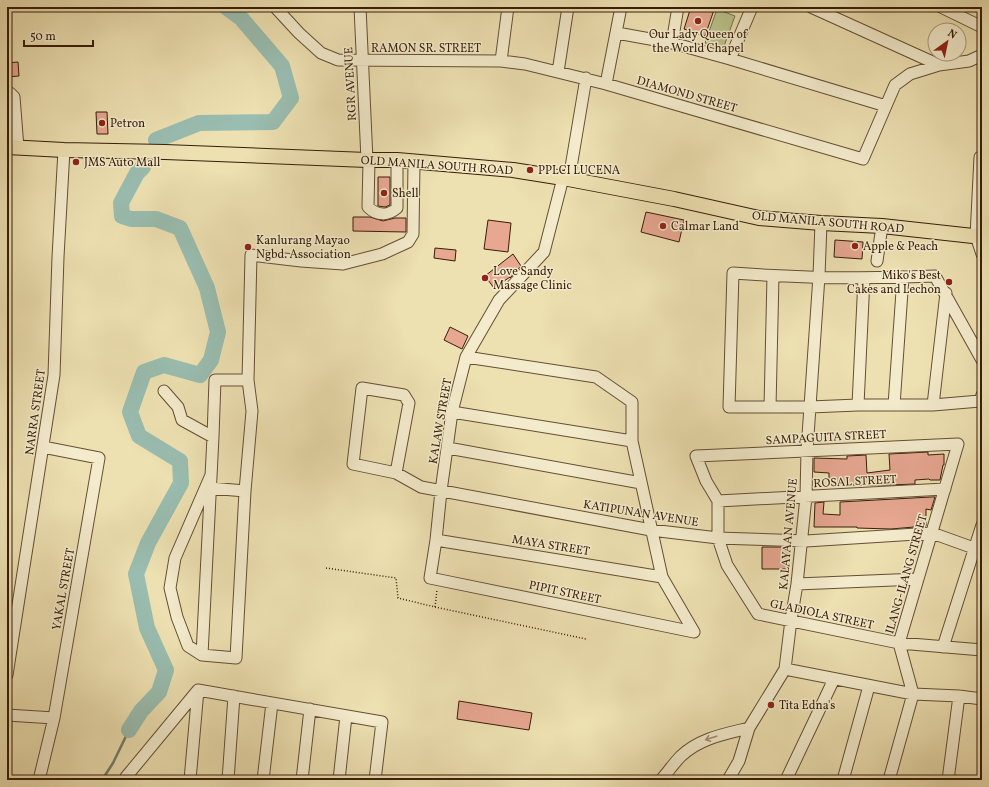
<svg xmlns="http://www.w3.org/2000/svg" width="989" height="787" font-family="Vollkorn,serif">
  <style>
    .green { fill: #b9c28b; stroke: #78704a }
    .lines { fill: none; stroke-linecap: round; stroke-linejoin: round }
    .stream { stroke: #727d6e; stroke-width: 2.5 }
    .river { stroke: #99bdb0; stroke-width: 16 }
    .building { fill: #e7a791; stroke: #371d0a }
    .minor-casing { stroke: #644e34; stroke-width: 13 }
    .major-casing { stroke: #371d0a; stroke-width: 16 }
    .path { stroke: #371d0a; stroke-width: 1.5; stroke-dasharray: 1 2; stroke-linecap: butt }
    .minor { stroke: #f3ebcc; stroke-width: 11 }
    .major { stroke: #ede0b1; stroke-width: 14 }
    .oneway { stroke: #9e8e75 }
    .poi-dot { fill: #8f2418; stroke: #f3ebcc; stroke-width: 1.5 }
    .labels { text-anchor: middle; stroke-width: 3; stroke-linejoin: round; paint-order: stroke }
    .poi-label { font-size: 12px; fill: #371d0a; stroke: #f3ebcc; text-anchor: start }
    .street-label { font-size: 12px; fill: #371d0a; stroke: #f3ebcc }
  </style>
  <rect width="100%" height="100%" fill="#ede0b1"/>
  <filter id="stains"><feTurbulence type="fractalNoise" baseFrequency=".005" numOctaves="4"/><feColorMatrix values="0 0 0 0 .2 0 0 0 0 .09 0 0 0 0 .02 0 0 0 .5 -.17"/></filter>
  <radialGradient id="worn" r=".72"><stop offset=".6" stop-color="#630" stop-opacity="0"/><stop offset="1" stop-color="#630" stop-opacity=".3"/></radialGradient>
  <path class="green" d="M717,9L735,16L723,49L705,43Z"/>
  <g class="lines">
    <path class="stream" d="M102,780L113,763L129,730"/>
    <path class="river" d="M156,140L199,123L273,122L291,98L282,66L241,18L226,7
      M129,730L141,711L159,692L166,670L147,628L136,574L148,543L181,483L180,461L139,436L130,412L144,372L164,365L200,375L211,360L218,332L207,288L180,228L156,219H131L122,216L121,203L137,173L143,167"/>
  </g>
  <path class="building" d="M691,7H715L705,36L684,29Z
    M18,62L19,76L7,77V63Z
    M96,112H107L108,134H97Z
    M378,177H390V205L385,207L378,206Z
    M646,212L684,220L679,242L641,232Z
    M353,217H370L383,221L395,218H406V232L353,231Z
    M488,220L511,223L508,252L484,249Z
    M835,240L863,242L862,259L834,257Z
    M435,248L456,250L455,261L434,258Z
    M513,254L521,266L510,278V277L494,288L485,276Z
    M450,327L468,336L462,349L444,340Z
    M928,452V455L944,454V465H943L940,480H930L929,479L915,480V484L890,485H829V473L814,472V458L847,459V456L866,455L867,473L890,470L889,454Z
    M931,497H935L931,510L926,509V526L891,529L857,528V527H814L815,503L824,502L823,514L840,515V502Z
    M762,547H789V569H762Z
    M459,701L532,713L529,730L457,719Z"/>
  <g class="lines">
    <defs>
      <path id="minor" d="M275,7L299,33L321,53L338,60L501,61L525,64L606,84L863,159L895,85L910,74L939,65L969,61L982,55
        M360,7L367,160
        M811,7L939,65
        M941,7L982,27
        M617,33L672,43L730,59L886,106
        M672,43L678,7
        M730,59L752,7
        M501,61L508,7
        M558,72L568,7
        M606,84L621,7
        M7,93H10L14,97L18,148
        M980,157L976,236L982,254
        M369,160L368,207C377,216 388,216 397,208V160
        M563,178L544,252L499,300L466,357L452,412L441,491L436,540L430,578L694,632
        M569,179L586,78
        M877,261L882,226
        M466,357L596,377L632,402V441L662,577L694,632
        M982,360L935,276C868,279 800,278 733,273L729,407H810L858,405H933L980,401L982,395
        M164,391L178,407L182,420L213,437
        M858,405L864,278
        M894,405L903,277
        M933,405L946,293
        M770,407L773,276
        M452,412L632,441
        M448,448L641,483
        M396,473L409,403L404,395L362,388L353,464L396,473L421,487L651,530L718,538L806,541L932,533L982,551
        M211,475L175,558L170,588L177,617L188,646L202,655L236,658L245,491L252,411L248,380L251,255L301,261L343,264L382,254L408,242L413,234L414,162
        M210,488L245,491
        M718,501L945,489
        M436,540L662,577
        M797,584L918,579
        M943,647L982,525
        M202,655L213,437L215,380H248
        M785,669L913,694L959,696L982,699
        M7,675L54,375L58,257L64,150
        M198,690L382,722L375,780
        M7,715L54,718
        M39,780L54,718L99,458L43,447
        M125,780L126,777L198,690
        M190,780L198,690
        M228,780L234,696
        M263,780L272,703
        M302,780L310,709
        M339,780L346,716
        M661,780C668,772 674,763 681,756C700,738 725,734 749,728
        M728,780L739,761L749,728L785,669L791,620L797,584L806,497L807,450L819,276L821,223
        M786,780L834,679
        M843,780L869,686
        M889,780L913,694L899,643L958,444L696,456L706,481L718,501V538L727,565L758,614L899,643L982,650
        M948,780L959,696"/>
      <path id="major" d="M7,147L64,150L165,152L367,160H397L513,170L563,178L674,199L759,218L821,223L882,226L982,237"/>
    </defs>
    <use href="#minor" class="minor-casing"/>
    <use href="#major" class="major-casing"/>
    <path class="path" d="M326,568L396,578L398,598L435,607L437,590
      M435,607L586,639"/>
    <use href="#minor" class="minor"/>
    <use href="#major" class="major"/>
  </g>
  <defs><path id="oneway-shaft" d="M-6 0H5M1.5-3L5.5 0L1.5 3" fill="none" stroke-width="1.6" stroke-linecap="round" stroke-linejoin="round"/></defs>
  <use class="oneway" href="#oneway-shaft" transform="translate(711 738) rotate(162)"/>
  <g class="poi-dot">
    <circle cx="698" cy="21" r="4"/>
    <circle cx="102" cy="123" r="4"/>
    <circle cx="76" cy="162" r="4"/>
    <circle cx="530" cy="170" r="4"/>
    <circle cx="384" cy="193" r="4"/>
    <circle cx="663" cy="226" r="4"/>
    <circle cx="855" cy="246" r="4"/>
    <circle cx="248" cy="247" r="4"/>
    <circle cx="485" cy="278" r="4"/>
    <circle cx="949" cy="282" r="4"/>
    <circle cx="771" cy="705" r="4"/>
  </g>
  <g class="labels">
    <g class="poi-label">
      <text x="698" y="38" text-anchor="middle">Our Lady Queen of<tspan x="698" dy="14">the World Chapel</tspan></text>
      <text x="110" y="127">Petron</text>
      <text x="84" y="166">JMS Auto Mall</text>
      <text x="538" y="174">PPLCI LUCENA</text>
      <text x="392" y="197">Shell</text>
      <text x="671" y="230">Calmar Land</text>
      <text x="256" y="244">Kanlurang Mayao<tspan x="256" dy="14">Ngbd. Association</tspan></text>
      <text x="863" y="250">Apple &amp; Peach</text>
      <text x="493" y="275">Love Sandy<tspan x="493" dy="14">Massage Clinic</tspan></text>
      <text x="941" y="279" text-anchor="end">Miko's Best<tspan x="941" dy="14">Cakes and Lechon</tspan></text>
      <text x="779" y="709">Tita Edna's</text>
    </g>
    <g class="street-label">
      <text x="426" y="52">RAMON SR. STREET</text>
      <text transform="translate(350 84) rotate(-93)" y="4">RGR AVENUE</text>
      <text transform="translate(687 94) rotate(16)" y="4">DIAMOND STREET</text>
      <text transform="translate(437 165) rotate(4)" y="4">OLD MANILA SOUTH ROAD</text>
      <text transform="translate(828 222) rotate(5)" y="4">OLD MANILA SOUTH ROAD</text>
      <text transform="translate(35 412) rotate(-82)" y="4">NARRA STREET</text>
      <text transform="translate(440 421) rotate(-80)" y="4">KALAW STREET</text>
      <text transform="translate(826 437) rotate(-3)" y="4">SAMPAGUITA STREET</text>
      <text transform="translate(855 481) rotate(-3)" y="4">ROSAL STREET</text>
      <text transform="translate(641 513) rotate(9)" y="4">KATIPUNAN AVENUE</text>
      <text transform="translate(788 534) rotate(-85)" y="4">KALAYAAN AVENUE</text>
      <text transform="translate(551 545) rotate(9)" y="4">MAYA STREET</text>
      <text transform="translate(906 574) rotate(-74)" y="4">ILANG-ILANG STREET</text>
      <text transform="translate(63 589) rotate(-80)" y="4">YAKAL STREET</text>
      <text transform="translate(565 592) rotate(12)" y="4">PIPIT STREET</text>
      <text transform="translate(822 614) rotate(12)" y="4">GLADIOLA STREET</text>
    </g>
  </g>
  <rect width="989" height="787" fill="none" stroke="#ede0b1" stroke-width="24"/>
  <rect x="8" y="8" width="973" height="771" fill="none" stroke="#371d0a" stroke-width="2"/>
  <rect x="12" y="12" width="965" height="763" fill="none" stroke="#371d0a"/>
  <g transform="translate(947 42) rotate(33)"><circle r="19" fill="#f3ebcc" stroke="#a8997e"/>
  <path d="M0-3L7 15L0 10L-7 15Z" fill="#8f2418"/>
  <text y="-6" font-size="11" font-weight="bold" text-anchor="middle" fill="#371d0a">N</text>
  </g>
  <path d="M24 40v6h69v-6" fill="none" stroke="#371d0a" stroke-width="2"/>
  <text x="30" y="40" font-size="12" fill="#371d0a" stroke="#f3ebcc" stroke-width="3" paint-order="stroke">50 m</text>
  <rect width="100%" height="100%" filter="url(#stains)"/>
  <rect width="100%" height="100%" fill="url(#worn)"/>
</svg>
